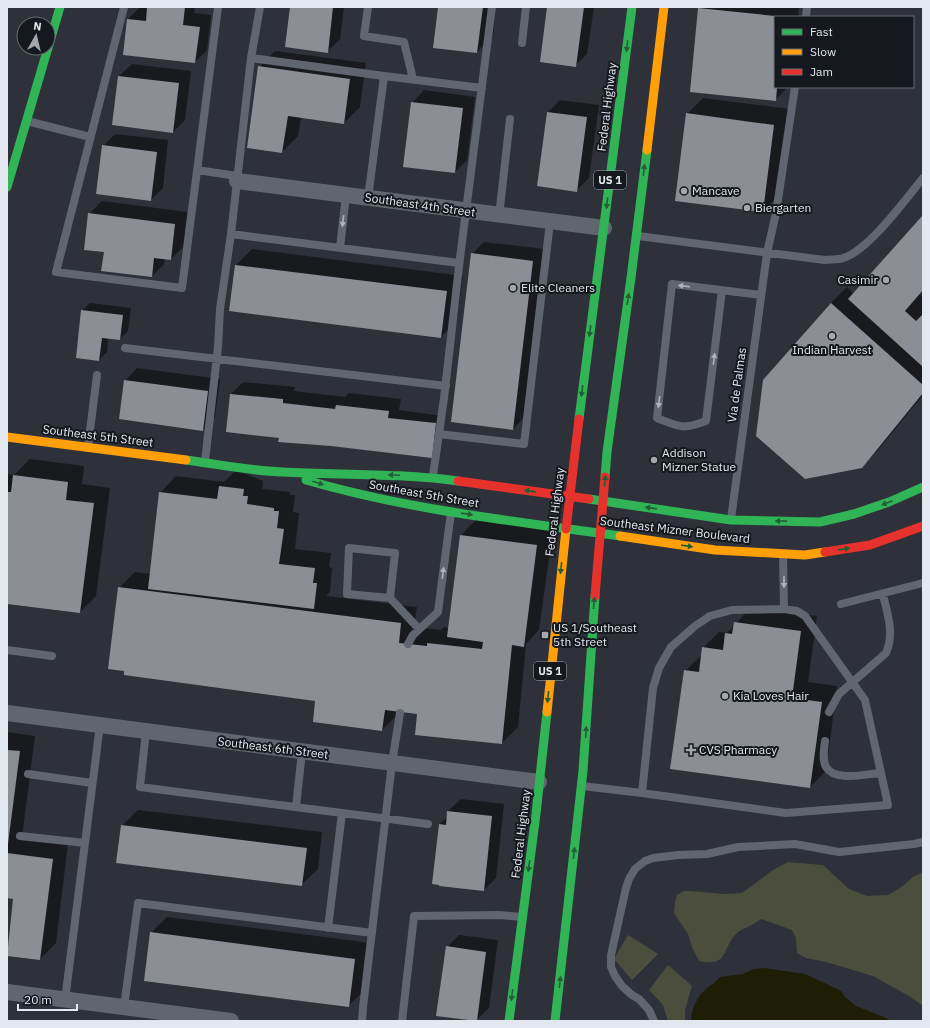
<svg xmlns="http://www.w3.org/2000/svg" width="930" height="1028" font-family="'IBM Plex Sans',sans-serif">
  <style>
    .green { fill: #4b4e3c }
    .water { fill: #1d1e05 }
    .shadow { fill: #0007 }
    .building { fill: #8b8e95 }
    .lines { fill: none; stroke-linecap: round; stroke-linejoin: round }
    .lane { stroke: #60656f; stroke-width: 8 }
    .street { stroke: #60656f; stroke-width: 16 }
    .fast { stroke: #30b455; stroke-width: 9 }
    .slow { stroke: #ff9f0a; stroke-width: 9 }
    .jam { stroke: #e5322d; stroke-width: 9 }
    .oneway { fill: #215e37 }
    .oneway2 { fill: #afb3bc }
    .poi-dot { fill: #a4a7b0; stroke: #15181e; stroke-width: 1.5 }
    .labels { text-anchor: middle; stroke-width: 4; stroke-linejoin: round; paint-order: stroke }
    .shield { fill: #15181e; stroke: #a5a9b1; stroke-width: 1 }
    .shield-label { font-size: 11px; font-weight: bold; fill: #e3e7f0 }
    .street-label { font-size: 12px; fill: #e3e7f0; stroke: #15181e }
    .poi-label { font-size: 12px; fill: #e3e7f0; stroke: #15181e; text-anchor: start }
  </style>
  <rect width="100%" height="100%" fill="#2e3139"/>
  <path class="green" d="M788,862L823,865L849,889L867,896L888,895L903,886L913,877L923,872V1006L909,996L873,976L826,962L806,958L797,953L796,938L792,930L761,919C754,925 743,928 737,933C720,950 730,967 699,961L692,947L688,934L674,913L675,902L677,895L684,891H691L724,894L742,893L773,870Z
    M628,935L658,954L632,980L614,959Z
    M668,965L692,986L685,1010V1021H668L663,1005L649,990Z"/>
  <path class="water" d="M764,968L805,974L814,978L841,991L845,997L856,1006L884,1017L891,1021H691C691,1010 697,997 705,990C710,985 715,983 720,977L743,974L754,969Z"/>
  <path class="shadow" d="M140,7H195L194,13L211,15L207,50L195,62L124,54L128,19Z
    M291,7H344L340,39L327,52Z
    M439,7H496L493,36L477,52Z
    M548,7H594L587,54L575,66Z
    M700,7H799L798,17H775V87H788L775,100L691,91Z
    M275,51L366,63L360,107L344,123L301,117L298,136L282,152L259,67Z
    M132,64L191,71L185,120L173,132L113,125L119,76Z
    M424,90L475,97L467,160L455,172L412,103Z
    M703,98L790,109L779,195L763,211L687,114Z
    M560,100L599,105L589,178L577,190L548,112Z
    M115,134L168,140L163,188L151,200L103,146Z
    M102,201L187,212L183,247L171,259L165,258L164,264L152,276L105,251L89,214Z
    M923,217V291L920,294L923,297V395L878,450L861,467L831,303L847,287L854,294Z
    M484,242L545,249L525,416L513,429L472,254Z
    M252,249L463,276L457,321L441,337L230,310L236,265Z
    M90,303L131,308L128,331L120,339L108,338L107,352L99,360L82,311Z
    M137,368L220,379L215,417L203,429L125,381Z
    M243,382L295,387L294,391L345,397L349,393L401,399L399,410L443,416L439,449L280,437L231,394Z
    M30,459L84,466L82,484L110,488L96,596L80,612L7,603V474L14,475Z
    M236,470L263,481L262,489L290,492V495H295L293,512L299,513L295,549L331,553L329,567L332,568L330,592L326,596L417,607L414,627L441,630L444,627L449,628L461,535L477,519L553,529L539,630L526,644L518,727L502,743L418,713L398,711V714L382,730L317,700L119,588L135,572L150,574L160,493L176,476L224,482Z
    M751,607L817,616L808,682L837,686L826,771L810,787L685,671L702,655L703,648L719,632L727,633Z
    M7,732L35,736L22,837L68,843L56,943L40,959L7,955L14,898L7,897Z
    M461,799L504,804L496,878L484,890L440,824L448,816V811Z
    M138,810L322,832L318,869L301,885L122,826Z
    M167,917L371,943L365,990L348,1006L151,933Z
    M459,935L498,940L489,1008L476,1020L447,947Z"/>
  <path class="building" d="M147,7H185L183,25L200,27L195,63L123,55L127,19L146,21Z
    M290,7H333L328,53L285,47Z
    M438,7H483L477,53L433,48Z
    M547,7H584L576,67L540,62Z
    M698,8L775,16V87H777L776,101L690,92Z
    M258,66L350,79L344,124L288,116L282,153L247,148Z
    M118,76L179,83L173,133L112,125Z
    M411,102L463,108L455,173L403,167Z
    M547,112L587,117L577,192L537,186Z
    M686,113L774,125L763,212L675,201Z
    M102,145L157,152L151,201L96,194Z
    M88,213L175,224L171,260L154,258L152,277L101,271L104,252L84,250Z
    M923,215V290L905,311L916,321L923,314V367L848,299Z
    M471,253L533,261L513,430L451,422Z
    M235,265L447,291L441,338L229,311Z
    M831,303L923,385V393L862,468L805,479L756,436L763,380Z
    M81,310L123,315L120,340L102,338L99,361L76,358Z
    M124,380L208,391L203,431L119,419Z
    M230,394L283,399V403L335,409L336,405L389,411L388,418L436,423L432,458L331,446L278,442L279,438L226,432Z
    M13,475L68,482L66,500L94,503L80,613L7,604V492H11Z
    M219,486L244,489L243,496H248L247,504L274,508V511H279L277,528L284,529L279,564L315,568L313,583H317L314,609L148,589L159,492L217,499Z
    M460,535L537,545L524,647L512,645L502,744L415,735L417,714L385,710L382,731L313,722L315,701L124,675V671L108,669L118,587L401,623L399,643L427,646V643L482,649L483,642L447,637Z
    M734,622L801,631L792,698L822,702L810,788L670,769L684,670L699,672L702,647L723,650L725,633L732,634Z
    M7,750L20,751L8,844H7Z
    M447,811L492,816L484,891L439,886V885L432,884L439,824L446,825Z
    M121,825L307,848L302,886L116,863Z
    M7,853L53,859L40,960L7,956L13,899L7,898Z
    M150,932L355,959L349,1007L144,981Z
    M446,946L486,952L477,1021L436,1016Z"/>
  <g class="lines">
    <path class="lane" d="M124,7L56,272L182,288L218,7
      M368,7L364,36L404,42L413,79
      M806,17L807,7
      M522,43L526,7
      M251,58L384,76L368,198
      M384,76L482,88
      M27,121L90,137
      M197,170L237,176
      M499,216L510,119
      M231,234L459,263
      M638,236L825,260C831,259 838,260 843,258C868,251 906,199 923,178
      M340,248L346,195
      M722,290L706,421C682,430 680,427 657,418L672,284L761,295
      M125,348L446,386
      M439,434L524,444L550,222
      M88,446L97,375
      M205,461L218,347L220,309L231,234L251,58L260,7
      M433,476L444,398L460,258L492,7
      M731,519L767,253L776,213L795,87
      M349,548L395,553L390,598L347,594Z
      M783,554L784,609
      M390,598L419,629
      M841,604L923,583
      M408,644L413,635L438,612L451,512
      M7,650L52,656
      M829,712L839,694L886,653C895,632 887,614 883,594
      M146,731L140,787L342,813
      M825,741C824,749 822,760 826,767C835,782 866,774 880,773
      M28,774L92,783
      M582,786L642,793L786,813L888,805L865,700L805,616L797,611L784,609L732,610L710,616L695,626L671,647L659,668L653,688L642,793
      M296,807L302,752
      M20,836L85,843
      M328,928L342,813L428,824
      M65,1000L100,725
      M124,1007L138,903L372,933
      M362,1021L363,1007L392,763L400,713
      M402,1021L414,916L499,915L522,917
      M654,1021L649,1010L639,999L632,995L622,986L615,976L611,967V955L626,888L629,879L635,869L645,861L653,858L678,855L707,854L738,847L795,844L839,852L914,844L923,842"/>
    <path class="street" d="M237,181L604,228
      M7,713L539,782
      M7,992L231,1021"/>
    <path class="fast" d="M7,187L60,7
      M579,419L632,7
      M186,460C217,464 251,471 282,472C341,475 400,473 458,481
      M605,477L607,452L631,278L647,150
      M306,480C408,510 515,521 620,536
      M589,499L731,520L820,522L854,514L889,502L923,487
      M509,1021L536,814L547,712
      M555,1021L583,771L595,596"/>
    <path class="slow" d="M647,150L664,7
      M7,437L186,460
      M620,536L715,550L805,555L825,552
      M547,712L566,529"/>
    <path class="jam" d="M458,481L589,499
      M566,529L579,419
      M825,552L870,545L923,526
      M595,596L605,477"/>
  </g>
  <defs><path id="oneway-solid" d="M-6-.8H1V-3.2L6.5 0L1 3.2V.8H-6Z"/></defs>
  <g class="oneway">
    <use href="#oneway-solid" transform="translate(627 46) rotate(97)"/>
    <use href="#oneway-solid" transform="translate(644 170) rotate(-83)"/>
    <use href="#oneway-solid" transform="translate(607 203) rotate(97)"/>
    <use href="#oneway-solid" transform="translate(628 299) rotate(-82)"/>
    <use href="#oneway-solid" transform="translate(590 331) rotate(98)"/>
    <use href="#oneway-solid" transform="translate(582 391) rotate(97)"/>
    <use href="#oneway-solid" transform="translate(394 475) rotate(-178)"/>
    <use href="#oneway-solid" transform="translate(605 481) rotate(-85)"/>
    <use href="#oneway-solid" transform="translate(318 483) rotate(18)"/>
    <use href="#oneway-solid" transform="translate(530 491) rotate(-172)"/>
    <use href="#oneway-solid" transform="translate(887 503) rotate(159)"/>
    <use href="#oneway-solid" transform="translate(651 508) rotate(-172)"/>
    <use href="#oneway-solid" transform="translate(467 514) rotate(8)"/>
    <use href="#oneway-solid" transform="translate(781 521) rotate(-179)"/>
    <use href="#oneway-solid" transform="translate(687 546) rotate(8)"/>
    <use href="#oneway-solid" transform="translate(844 549) rotate(-8)"/>
    <use href="#oneway-solid" transform="translate(561 568) rotate(96)"/>
    <use href="#oneway-solid" transform="translate(594 603) rotate(-85)"/>
    <use href="#oneway-solid" transform="translate(548 697) rotate(96)"/>
    <use href="#oneway-solid" transform="translate(586 732) rotate(-87)"/>
    <use href="#oneway-solid" transform="translate(574 853) rotate(-84)"/>
    <use href="#oneway-solid" transform="translate(529 866) rotate(98)"/>
    <use href="#oneway-solid" transform="translate(560 982) rotate(-84)"/>
    <use href="#oneway-solid" transform="translate(512 995) rotate(97)"/>
  </g>
  <g class="oneway2">
    <use href="#oneway-solid" transform="translate(343 221) rotate(97)"/>
    <use href="#oneway-solid" transform="translate(684 286) rotate(-173)"/>
    <use href="#oneway-solid" transform="translate(714 359) rotate(-83)"/>
    <use href="#oneway-solid" transform="translate(659 402) rotate(97)"/>
    <use href="#oneway-solid" transform="translate(443 573) rotate(-83)"/>
    <use href="#oneway-solid" transform="translate(784 582) rotate(90)"/>
  </g>
  <g class="poi-dot">
    <circle cx="684" cy="191" r="4"/>
    <circle cx="747" cy="208" r="4"/>
    <circle cx="886" cy="280" r="4"/>
    <circle cx="513" cy="288" r="4"/>
    <circle cx="832" cy="336" r="4"/>
    <circle cx="654" cy="460" r="4"/>
    <rect x="541" y="631" width="8" height="8" rx="2"/>
    <circle cx="725" cy="696" r="4"/>
    <path d="M689 744h4v4h4v4h-4v4h-4v-4h-4v-4h4z"/>
  </g>
  <g class="labels">
    <g class="shield">
      <rect x="594" y="171" width="32" height="18" rx="3"/>
      <rect x="534" y="662" width="32" height="18" rx="3"/>
    </g>
    <g class="shield-label">
      <text x="610" y="184">US 1</text>
      <text x="550" y="675">US 1</text>
    </g>
    <g class="street-label">
      <text transform="translate(607 107) rotate(-83)" y="4">Federal Highway</text>
      <text transform="translate(420 205) rotate(8)" y="4">Southeast 4th Street</text>
      <text transform="translate(737 385) rotate(-82)" y="4">Via de Palmas</text>
      <text transform="translate(98 436) rotate(7)" y="4">Southeast 5th Street</text>
      <text transform="translate(424 494) rotate(10)" y="4">Southeast 5th Street</text>
      <text transform="translate(555 512) rotate(-83)" y="4">Federal Highway</text>
      <text transform="translate(675 530) rotate(7)" y="4">Southeast Mizner Boulevard</text>
      <text transform="translate(273 748) rotate(7)" y="4">Southeast 6th Street</text>
      <text transform="translate(521 834) rotate(-83)" y="4">Federal Highway</text>
    </g>
    <g class="poi-label">
      <text x="692" y="195">Mancave</text>
      <text x="755" y="212">Biergarten</text>
      <text x="878" y="284" text-anchor="end">Casimir</text>
      <text x="521" y="292">Elite Cleaners</text>
      <text x="832" y="354" text-anchor="middle">Indian Harvest</text>
      <text x="662" y="457">Addison<tspan x="662" dy="14">Mizner Statue</tspan></text>
      <text x="553" y="632">US 1/Southeast<tspan x="553" dy="14">5th Street</tspan></text>
      <text x="733" y="700">Kia Loves Hair</text>
      <text x="699" y="754">CVS Pharmacy</text>
    </g>
  </g>
  <rect width="930" height="1028" fill="none" stroke="#e3e7f0" stroke-width="16"/>
  <rect x="774" y="16" width="140" height="72" fill="#15181e" stroke="#676b72"/>
  <rect x="782" y="29" width="20" height="6" fill="#30b455" stroke="#676b72"/>
  <text x="810" y="36" font-size="12" fill="#e3e7f0">Fast</text>
  <rect x="782" y="49" width="20" height="6" fill="#ff9f0a" stroke="#676b72"/>
  <text x="810" y="56" font-size="12" fill="#e3e7f0">Slow</text>
  <rect x="782" y="69" width="20" height="6" fill="#e5322d" stroke="#676b72"/>
  <text x="810" y="76" font-size="12" fill="#e3e7f0">Jam</text>
  <g transform="translate(36 36) rotate(8)"><circle r="19" fill="#15181e" stroke="#676b72"/>
  <path d="M0-3L7 15L0 10L-7 15Z" fill="#a4a7b0"/>
  <text y="-6" font-size="11" font-weight="bold" text-anchor="middle" fill="#e3e7f0">N</text>
  </g>
  <path d="M18 1004v6h59v-6" fill="none" stroke="#e3e7f0" stroke-width="2"/>
  <text x="24" y="1004" font-size="12" fill="#e3e7f0" stroke="#15181e" stroke-width="3" paint-order="stroke">20 m</text>
</svg>
